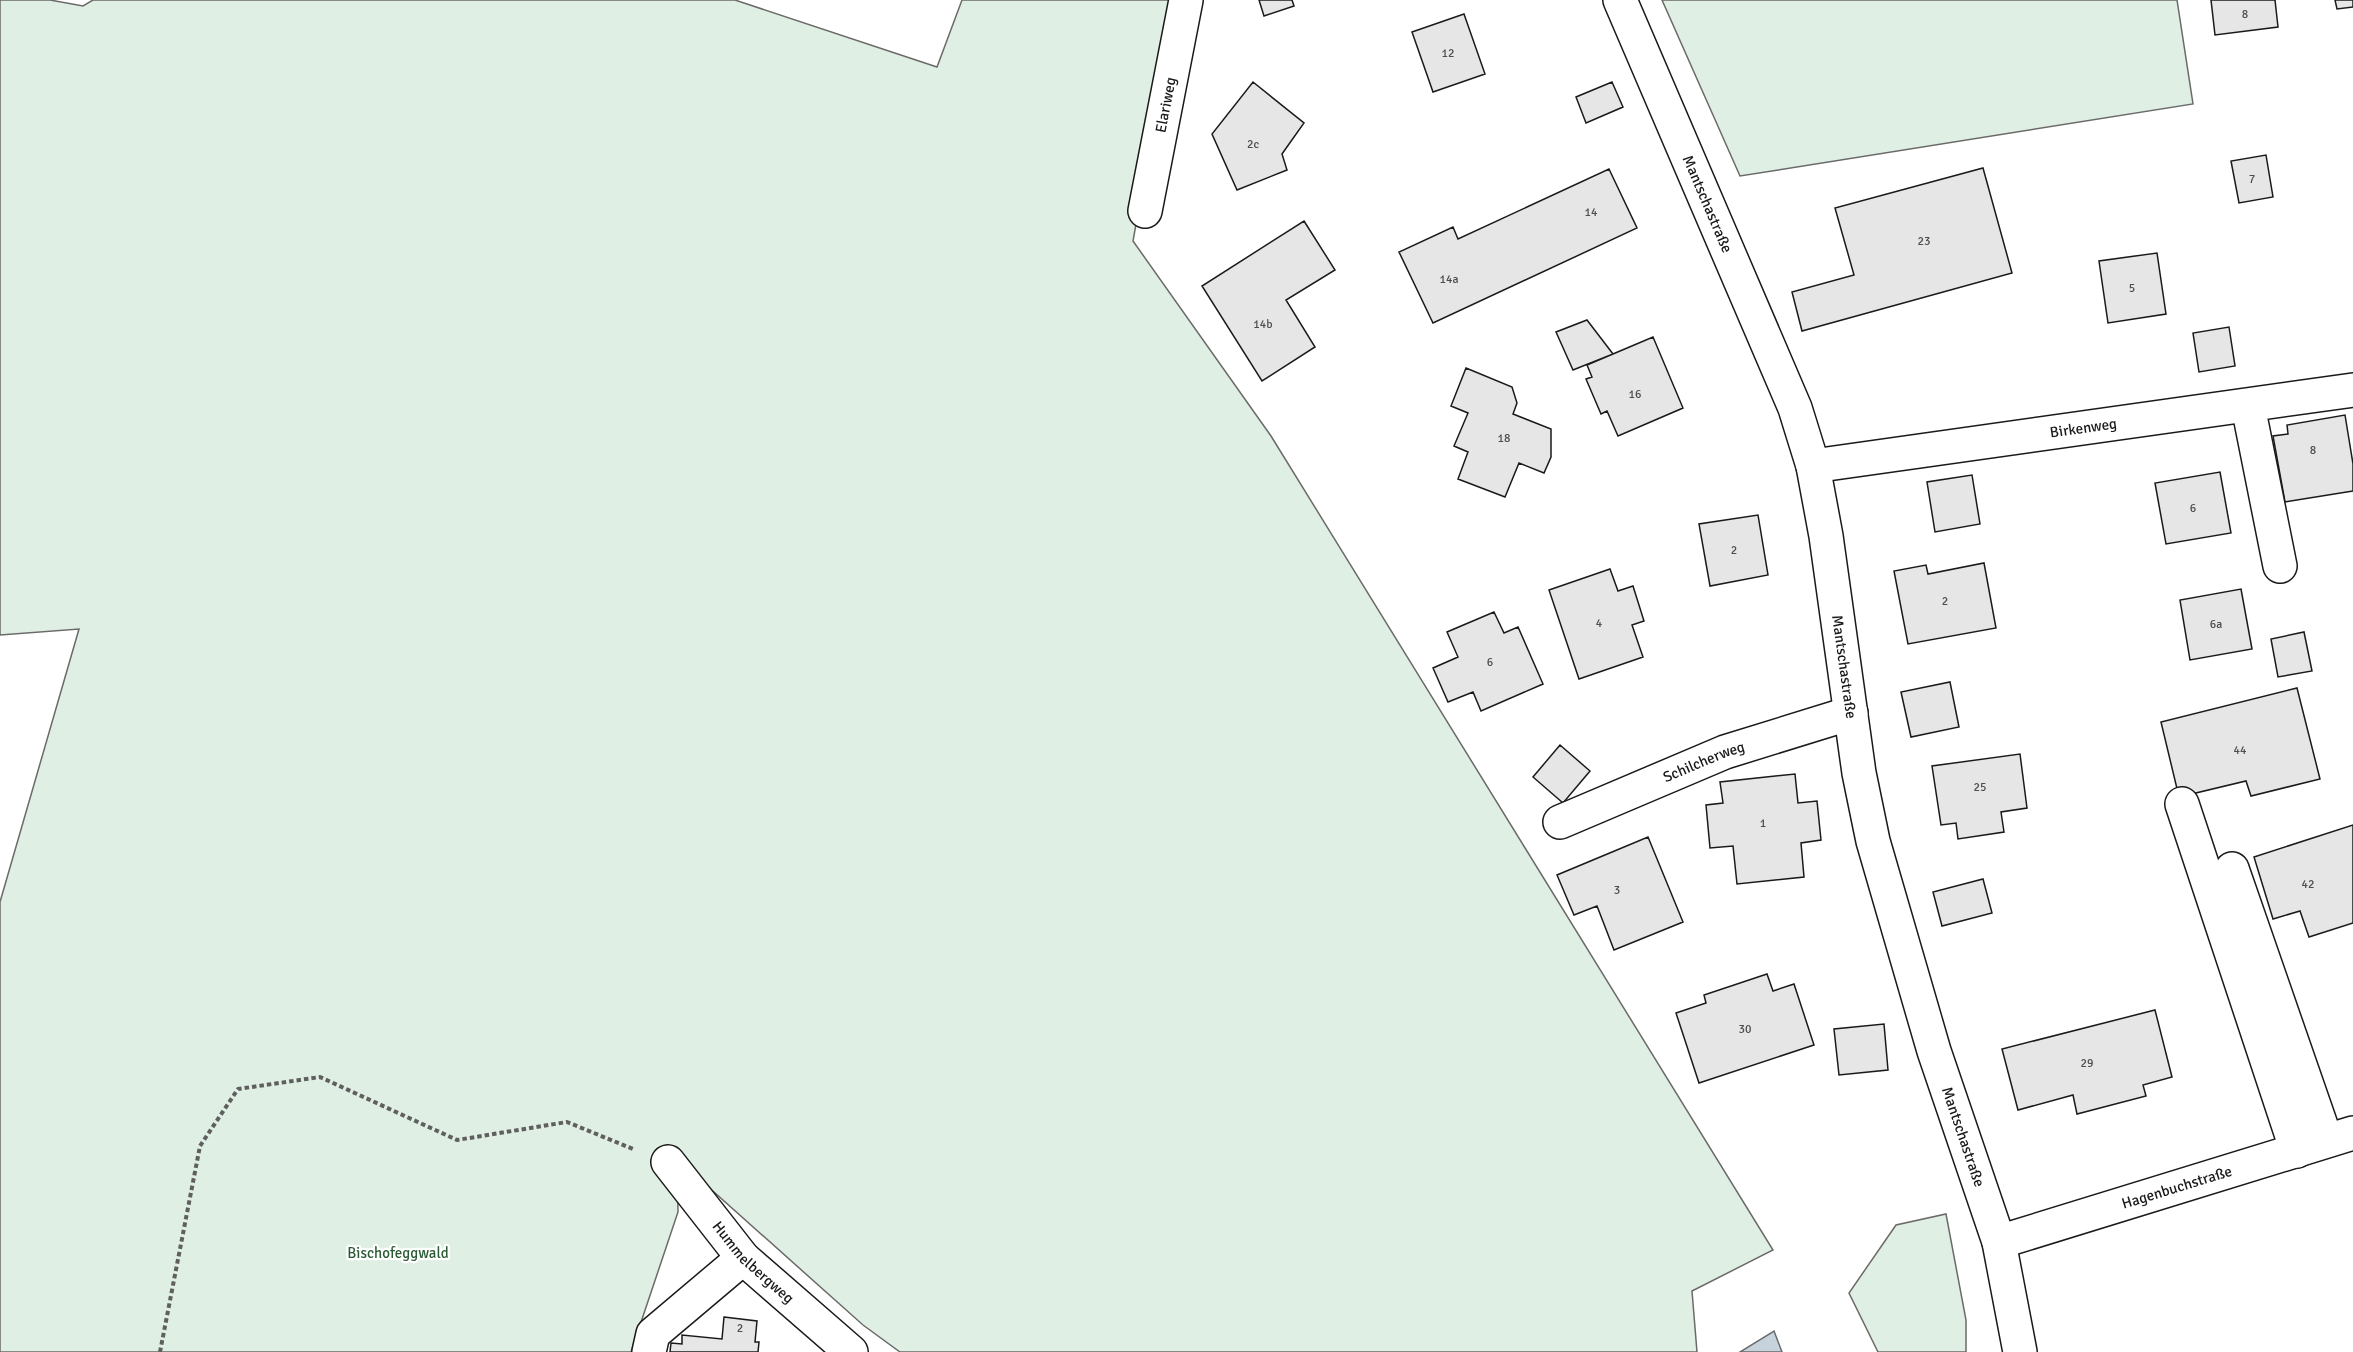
<svg xmlns="http://www.w3.org/2000/svg" width="2353" height="1352" font-family="Signika,sans-serif">
  <style>
    .green { fill: #e0efe3; stroke: #6a6a6a; stroke-width: 1.5 }
    .water { fill: #c6d2dc; stroke: #6a6a6a; stroke-width: 1.5 }
    .building { fill: #e6e6e6; stroke: #1a1a1a; stroke-width: 1.5 }
    .lines { fill: none; stroke-linecap: round; stroke-linejoin: round }
    .minor-casing { stroke: #1a1a1a; stroke-width: 36 }
    .path { stroke: #5f5f5f; stroke-width: 4; stroke-dasharray: 4.5 3; stroke-linecap: butt }
    .minor { stroke: #fff; stroke-width: 33 }
    .labels { text-anchor: middle; stroke-width: 4.5; stroke-linejoin: round; paint-order: stroke }
    .number-label { font-size: 12px; fill: #4d4d4d }
    .street-label { font-size: 15px; fill: #1a1a1a; stroke: #fff }
    .park-label { font-size: 15px; fill: #2b5a34; stroke: #fff }
  </style>
  <rect width="100%" height="100%" fill="#fff"/>
  <path class="green" d="M0,0H50L83,6L93,0H735L937,67L962,0H1176L1133,241L1271,436L1773,1250L1692,1291L1697,1352H900L863,1325L677,1159L678,1212L631,1352H0V902L79,629L0,635Z
    M1662,0H2177L2193,104L1740,176Z
    M1946,1214L1966,1320V1352H1878L1849,1293L1896,1225Z"/>
  <path class="water" d="M1774,1331L1782,1352H1740Z"/>
  <path class="building" d="M1259,0H1292L1294,6L1264,16Z
    M2211,0H2275L2278,27L2215,35Z
    M2335,0H2353V7L2337,9Z
    M1464,14L1485,74L1433,92L1412,32Z
    M1253,82L1304,123L1282,154L1287,170L1237,190L1212,134Z
    M1612,82L1623,107L1586,123L1576,97Z
    M2266,155L2273,197L2239,203L2231,161Z
    M1983,168L2012,273L1802,331L1792,292L1854,275L1835,208Z
    M1609,169L1637,228L1433,323L1399,252L1453,227L1458,239Z
    M1304,221L1335,270L1286,300L1315,347L1262,381L1202,286Z
    M2157,253L2166,314L2108,323L2099,261Z
    M1587,320L1613,354L1573,370L1556,332Z
    M2229,327L2235,366L2199,372L2193,333Z
    M1653,337L1683,408L1618,436L1607,411L1601,414L1586,379L1592,377L1587,365Z
    M1466,368L1512,387L1517,403L1513,414L1551,429V457L1544,473L1519,463L1505,497L1458,479L1468,452L1454,446L1468,413L1451,406Z
    M2345,415L2353,464V491L2285,502L2273,436L2288,434L2287,425Z
    M2220,472L2231,533L2166,544L2155,483Z
    M1972,475L1980,524L1935,532L1927,482Z
    M1758,515L1768,575L1710,586L1699,524Z
    M1984,563L1996,628L1908,644L1894,571L1926,565L1928,574Z
    M1610,569L1618,591L1633,586L1644,621L1632,625L1643,657L1579,679L1549,590Z
    M2241,589L2252,649L2190,660L2180,600Z
    M1494,612L1504,633L1518,627L1543,684L1481,711L1473,692L1448,702L1433,668L1458,657L1447,632Z
    M2304,632L2312,671L2278,677L2271,639Z
    M1950,682L1959,727L1911,737L1901,692Z
    M2297,688L2320,779L2251,796L2246,781L2179,797L2161,722Z
    M1560,745L1590,771L1563,803L1533,777Z
    M2020,754L2027,808L2001,812L2004,832L1958,839L1956,823L1941,825L1932,766Z
    M1795,774L1798,803L1817,801L1821,840L1801,843L1804,877L1737,884L1733,846L1710,848L1706,805L1723,803L1720,782Z
    M2353,825V923L2309,937L2300,911L2273,919L2254,857Z
    M1648,837L1683,922L1614,950L1597,906L1574,915L1557,875Z
    M1983,879L1992,913L1942,926L1933,892Z
    M1767,974L1773,991L1794,984L1814,1045L1699,1083L1676,1013L1706,1003L1704,995Z
    M2155,1010L2172,1077L2143,1085L2146,1096L2077,1114L2073,1095L2018,1110L2002,1049Z
    M1884,1024L1888,1070L1839,1075L1834,1029Z
    M724,1317L757,1321L755,1342H759L758,1352H670L671,1343L682,1344V1335L722,1339Z"/>
  <g class="lines">
    <defs>
      <g id="minor">
        <path id="s1" d="M1620,0L1795,408L1813,466L1826,536L1859,773L1873,841L1934,1051L1999,1242L2020,1352"/>
        <path id="s2" d="M1145,211L1186,0"/>
        <path d="M2248,406L2280,566"/>
        <path id="s3" d="M1813,466L2353,390"/>
        <path d="M2182,804L2297,1151"/>
        <path id="s4" d="M1560,822L1725,752L1851,713"/>
        <path d="M2232,869L2326,1140"/>
        <path id="s5" d="M668,1162L743,1258L851,1352"/>
        <path id="s6" d="M1999,1242L2353,1133"/>
        <path d="M649,1352L653,1334L743,1258"/>
      </g>
    </defs>
    <use href="#minor" class="minor-casing"/>
    <path class="path" d="M160,1352L200,1146L238,1089L320,1077L457,1140L567,1122L633,1149"/>
    <use href="#minor" class="minor"/>
  </g>
  <g class="labels">
    <g class="number-label">
      <text x="2245" y="18">8</text>
      <text x="1448" y="57">12</text>
      <text x="1253" y="148">2c</text>
      <text x="2252" y="183">7</text>
      <text x="1591" y="216">14</text>
      <text x="1924" y="245">23</text>
      <text x="1449" y="283">14a</text>
      <text x="2132" y="292">5</text>
      <text x="1263" y="328">14b</text>
      <text x="1635" y="398">16</text>
      <text x="1504" y="442">18</text>
      <text x="2313" y="454">8</text>
      <text x="2193" y="512">6</text>
      <text x="1734" y="554">2</text>
      <text x="1945" y="605">2</text>
      <text x="1599" y="627">4</text>
      <text x="2216" y="628">6a</text>
      <text x="1490" y="666">6</text>
      <text x="2240" y="754">44</text>
      <text x="1980" y="791">25</text>
      <text x="1763" y="827">1</text>
      <text x="2308" y="888">42</text>
      <text x="1617" y="894">3</text>
      <text x="1745" y="1033">30</text>
      <text x="2087" y="1067">29</text>
      <text x="740" y="1332">2</text>
    </g>
    <g class="street-label">
      <text dy="5" stroke="none"><textPath href="#s2" startOffset="108">Elariweg</textPath></text>
      <text dy="5" stroke="none"><textPath href="#s1" startOffset="222">Mantschastraße</textPath></text>
      <text dy="5" stroke="none"><textPath href="#s3" startOffset="273">Birkenweg</textPath></text>
      <text dy="5" stroke="none"><textPath href="#s1" startOffset="708">Mantschastraße</textPath></text>
      <text dy="5" stroke="none"><textPath href="#s4" startOffset="156">Schilcherweg</textPath></text>
      <text dy="5" stroke="none"><textPath href="#s1" startOffset="1194">Mantschastraße</textPath></text>
      <text dy="5" stroke="none"><textPath href="#s6" startOffset="186">Hagenbuchstraße</textPath></text>
      <text dy="5" stroke="none"><textPath href="#s5" startOffset="132">Hummelbergweg</textPath></text>
    </g>
    <g class="park-label">
      <text x="398" y="1258">Bischofeggwald</text>
    </g>
  </g>
</svg>
